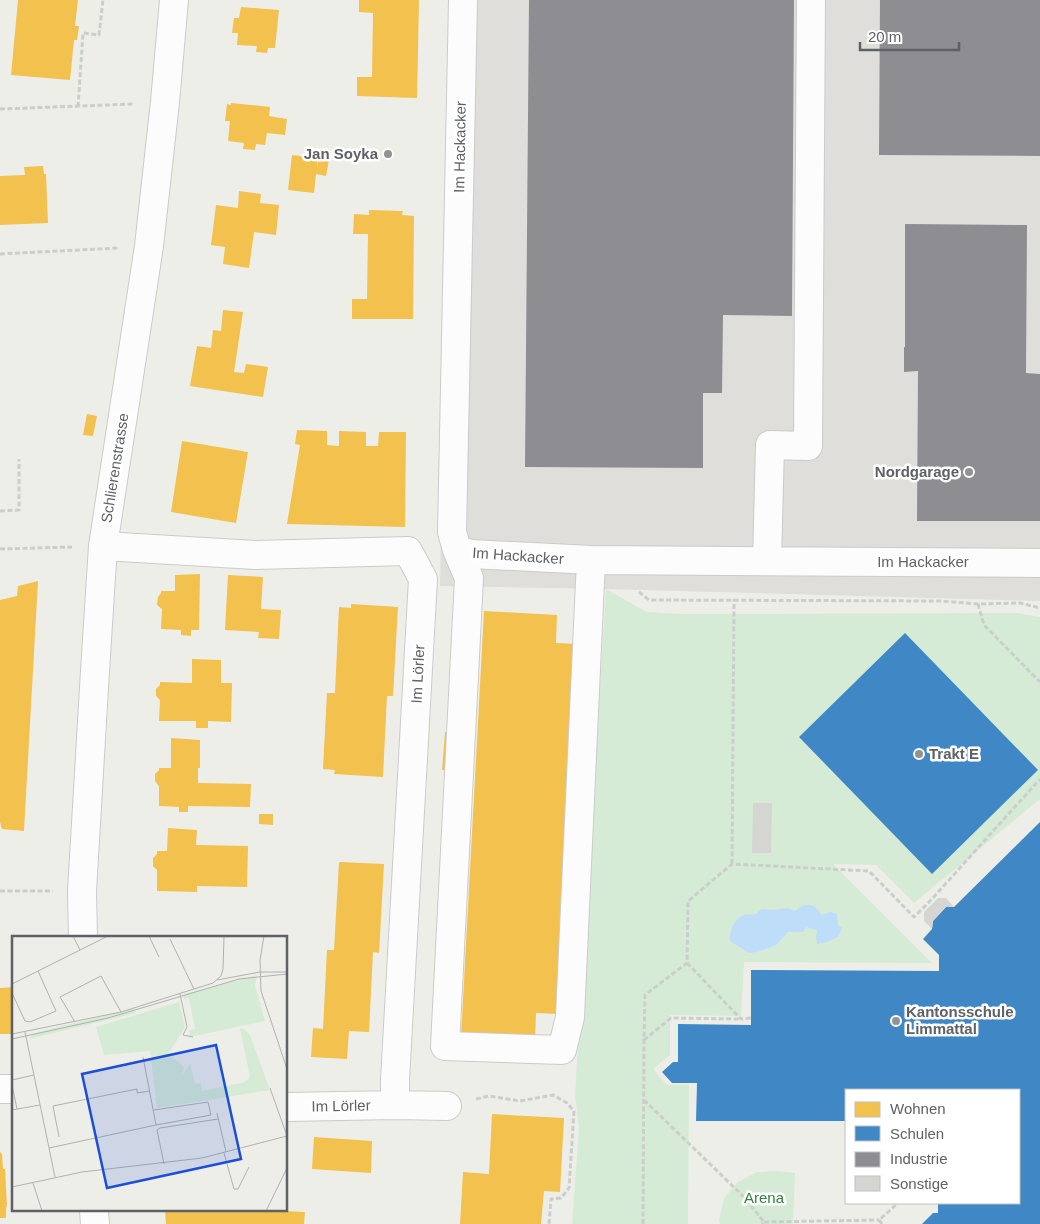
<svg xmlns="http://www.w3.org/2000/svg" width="1040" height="1224" font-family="Arial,sans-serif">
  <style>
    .industrial { fill: #dfdeda }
    .green { fill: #d6ebd5 }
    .water { fill: #bdddf8 }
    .homes { fill: #f2c14e }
    .schools { fill: #3f88c5 }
    .industry { fill: #8d8d92 }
    .building { fill: #d5d5d2 }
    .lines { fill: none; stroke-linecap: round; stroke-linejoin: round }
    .minor-casing { stroke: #cbcbcb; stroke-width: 30 }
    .path { stroke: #cacfcb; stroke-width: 3; stroke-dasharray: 5 2.5; stroke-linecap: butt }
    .minor { stroke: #fcfcfc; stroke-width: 28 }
    .poi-dot { fill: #909394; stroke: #fff; stroke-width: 2 }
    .labels { text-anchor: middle; stroke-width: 5; stroke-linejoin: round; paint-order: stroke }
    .street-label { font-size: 15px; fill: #5e6267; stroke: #fff }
    .poi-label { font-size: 15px; font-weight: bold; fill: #5e6267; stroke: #fff; text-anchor: end }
    .park-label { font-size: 15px; fill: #33813a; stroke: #fff }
    .inset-road { fill: none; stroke: #b0b2b1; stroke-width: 1 }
    .view { fill: #1d4ed8; fill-opacity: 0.15; stroke: #1d4ed8; stroke-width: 2.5 }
    .inset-edge { fill: none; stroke: #5e6267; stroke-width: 2.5 }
  </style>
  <rect width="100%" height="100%" fill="#eeeee9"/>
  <path class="industrial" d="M451,0H1040V601L606,589L440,586Z"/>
  <path class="green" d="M606,589L647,612L680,614H728L1016,613L1040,617V799L914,903L876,865L833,864L932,963L744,962L741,1016L670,1015V1055L653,1069L667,1085H689L688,1224H572L579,1129L575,1095Z
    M777,1171L795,1173L793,1224H720L719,1220L724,1198L738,1182L757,1172Z"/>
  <path class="water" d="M808,905L814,906L822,915L831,912L837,914L838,925L842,928L838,937L827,942L817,944L816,937L817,930L806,927L803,932H788L776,945L757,952L749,953L730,941C730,929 734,917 747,914C750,914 753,915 755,914C758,913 760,910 762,909L774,910L788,908L795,911L802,906Z"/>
  <path class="homes" d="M18,0H78L75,26H79L77,40H74L70,80L11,75Z
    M359,0H419L417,98L357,96V77H372L373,13L359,12Z
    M241,7L279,10L275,48H268L267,53L256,52L257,46L237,45L238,33H232L234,18H239Z
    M231,103L270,107L269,116L287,119L285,135L267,133L265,145L256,144L255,150L243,149L244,143L228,141L230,121H225L227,104L231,105Z
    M292,155L318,158L317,168L319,159L329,160L326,176L316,174L314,193L288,190Z
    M43,166L44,174H46L48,223L0,225V176L25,175L24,167Z
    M239,191L261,194L260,203L279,205L276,235L254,232L249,268L223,264L225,247L211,245L216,205L238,208Z
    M369,210L403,211L402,215L414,216L413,319H352V299H367L368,234H353L354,214L369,215Z
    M223,310L243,312L234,372L244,373L246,364L268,367L263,397L190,386L197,346L211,348L213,330L221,331Z
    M87,414L97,416L93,436L83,435Z
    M297,430L327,431V445L339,446V431L366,432V446H378L379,432H406L405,527L287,524L300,445L295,444Z
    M182,441L248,452L236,523L171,512Z
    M200,574L199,630H191V636L181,635V630L161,629L162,609L157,605L158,597L161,593V591H175V575Z
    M228,575L263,577L261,609L281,610L279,639L258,638L259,632L225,630Z
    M38,581L24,831L2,829L0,822V600L17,596L18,586Z
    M351,604L398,607L393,696H387L383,777L334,774L335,770L323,769L327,693H335L339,607L351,608Z
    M484,611L557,615L556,643L579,644L559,1014L536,1013L535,1041L461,1037Z
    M192,659L221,660V683H232L231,722L208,721V728H196V721H159L160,700L156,696V689L160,685V682L192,683Z
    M445,732L456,733L453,771L442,770Z
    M171,738L200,740V768H198V783L251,784L250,807L188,806V812H179V807L159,806V786L155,781V774L159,770V768H171Z
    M259,814H273V825L259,824Z
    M168,828L197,830L196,845L248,846L247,887L197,886V892L157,891V870L153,866V858L157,854V851H167Z
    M339,862L384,864L379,953L373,952L369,1032L349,1031L347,1059L311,1057L313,1028L323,1029L327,950H334Z
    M14,987V1034H0V988Z
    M492,1114L564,1118L560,1192L544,1191L541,1224H460L463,1172L489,1174Z
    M314,1137L372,1141L371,1173L312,1169Z
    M0,1152L2,1154L3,1169H5L7,1207H6V1218H0Z
    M165,1210H265L305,1212L304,1224H166Z"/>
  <path class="schools" d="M905,633L1038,770L932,874L799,737Z
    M1040,822V1224H922L933,1213H938V1203H1019V1090H846V1121H696L697,1083H672L662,1072L673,1062H678V1024L751,1025V970L939,971V955L923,939L932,929L933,921L946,907H954Z"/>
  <path class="industry" d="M529,0H794L792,316L723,315L722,393H703V468L525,467Z
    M880,0H1040V156L879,155Z
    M905,224L1027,225L1026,373L1040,374V521H917L918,371L904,372V347H905Z"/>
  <path class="building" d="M753,803H772L771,853H752Z
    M938,898H946L954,907H946L933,921L932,929L924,921V912Z"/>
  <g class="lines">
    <defs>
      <path id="minor" d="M463,0L452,532L457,550L471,554L591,560L1040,563
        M103,546L255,555L408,551L423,579L395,1080V1105
        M457,550L469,578L445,1046L562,1050L570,1017L591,560
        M767,561L770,445L808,446L811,0
        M83,938L82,891L95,671L103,546L149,246L165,102L174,0
        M0,1089H14
        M286,1107L395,1105L447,1106
        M94,1210L95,1224"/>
    </defs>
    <use href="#minor" class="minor-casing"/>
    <path class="path" d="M78,107L83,33L99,35L103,0
      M0,109L134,104
      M0,254L118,248
      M0,511L19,510V459
      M0,549L72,547
      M639,592L649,600L941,601L978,604L1020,603L1040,608
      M978,604L984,625L1040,682
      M732,864L734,599
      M0,891H53
      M687,963L741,1019L751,1018
      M644,1040L671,1018L741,1019
      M476,1099L489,1096L520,1101L553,1095L567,1103L574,1111L569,1188L561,1198L551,1199L549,1224
      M644,1100L744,1197L764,1222L762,1224
      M764,1222L879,1220
      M643,1224L644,1041L645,995L687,963L688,901L732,864L869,871L914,917L931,900L1040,779
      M882,1224L879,1220L898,1203"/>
    <use href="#minor" class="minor"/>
  </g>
  <g class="poi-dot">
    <circle cx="388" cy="154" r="5"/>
    <circle cx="969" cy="472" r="5"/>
    <circle cx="919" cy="754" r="5"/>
    <circle cx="896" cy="1021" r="5"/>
  </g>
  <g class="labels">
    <g class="street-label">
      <text transform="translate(460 147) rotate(-89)" y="5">Im Hackacker</text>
      <text transform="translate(115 468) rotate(-81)" y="5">Schlierenstrasse</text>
      <text transform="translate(518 556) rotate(4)" y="5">Im Hackacker</text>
      <text x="923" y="567">Im Hackacker</text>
      <text transform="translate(418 674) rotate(-87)" y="5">Im Lörler</text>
      <text transform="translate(341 1106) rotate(-1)" y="5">Im Lörler</text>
    </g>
    <g class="poi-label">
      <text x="378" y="159">Jan Soyka</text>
      <text x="959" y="477">Nordgarage</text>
      <text x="929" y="759" text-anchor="start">Trakt E</text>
      <text x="906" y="1017" text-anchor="start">Kantonsschule<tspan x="906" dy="17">Limmattal</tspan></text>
    </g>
    <g class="park-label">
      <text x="764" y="1203">Arena</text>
    </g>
  </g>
  <g transform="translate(12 936)">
    <rect width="275" height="275" fill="#eeeee9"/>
    <path d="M245,39L243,49L253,85L178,101L177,94L183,93L177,62L172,63V58ZM167,66L173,92L156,118L172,131L170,140L178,127L183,148L189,147L190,155L233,146L238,141L228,93H232L238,99L258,154L145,172L138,115L92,119L84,91ZM123,72L124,77L17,103L22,97Z" fill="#d6ebd5"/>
    <path class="inset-road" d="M61,0L68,14M137,0L147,21M252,0L248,24L249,55L275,133M158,3L182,53M205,44L248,36H275M0,48L96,0M0,57L13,85L18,86L44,75L26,35M168,58L175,91L171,99L181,101M63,86L48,61L89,40L109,76M13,96L43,241M0,98L109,76L201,47L209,40L211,33L212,0M0,103L96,82L227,43L275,38M0,144L22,139M0,149L5,173M258,152L275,200M0,174L28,169M142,174L196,166L199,179L144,189M205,177L214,216M47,201L41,170L125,153V157L138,155M37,212L144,189L131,121M212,217L222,253H226L237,231M152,228L145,194L148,192L206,183M21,247L30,275M0,251L70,236L190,222L275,200M254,275L275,232"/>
    <path class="view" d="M204,109L229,223L95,252L70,138Z"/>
    <rect width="275" height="275" class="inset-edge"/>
  </g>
  <rect x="845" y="1089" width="175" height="115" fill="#ffffff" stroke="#bfc0c2"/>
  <rect x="855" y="1102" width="25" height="15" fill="#f2c14e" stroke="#bfc0c2"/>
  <text x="890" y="1114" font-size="15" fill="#5e6267">Wohnen</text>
  <rect x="855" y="1126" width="25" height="15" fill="#3f88c5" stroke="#bfc0c2"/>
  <text x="890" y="1139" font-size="15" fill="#5e6267">Schulen</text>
  <rect x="855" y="1152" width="25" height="15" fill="#8d8d92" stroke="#bfc0c2"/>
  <text x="890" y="1164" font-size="15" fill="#5e6267">Industrie</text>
  <rect x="855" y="1176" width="25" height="15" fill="#d5d5d2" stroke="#bfc0c2"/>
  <text x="890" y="1189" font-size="15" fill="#5e6267">Sonstige</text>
  <path d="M860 42v8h99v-8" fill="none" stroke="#5e6267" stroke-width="2.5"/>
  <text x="868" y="42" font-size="15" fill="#5e6267" stroke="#ffffff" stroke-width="4" paint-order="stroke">20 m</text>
</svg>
